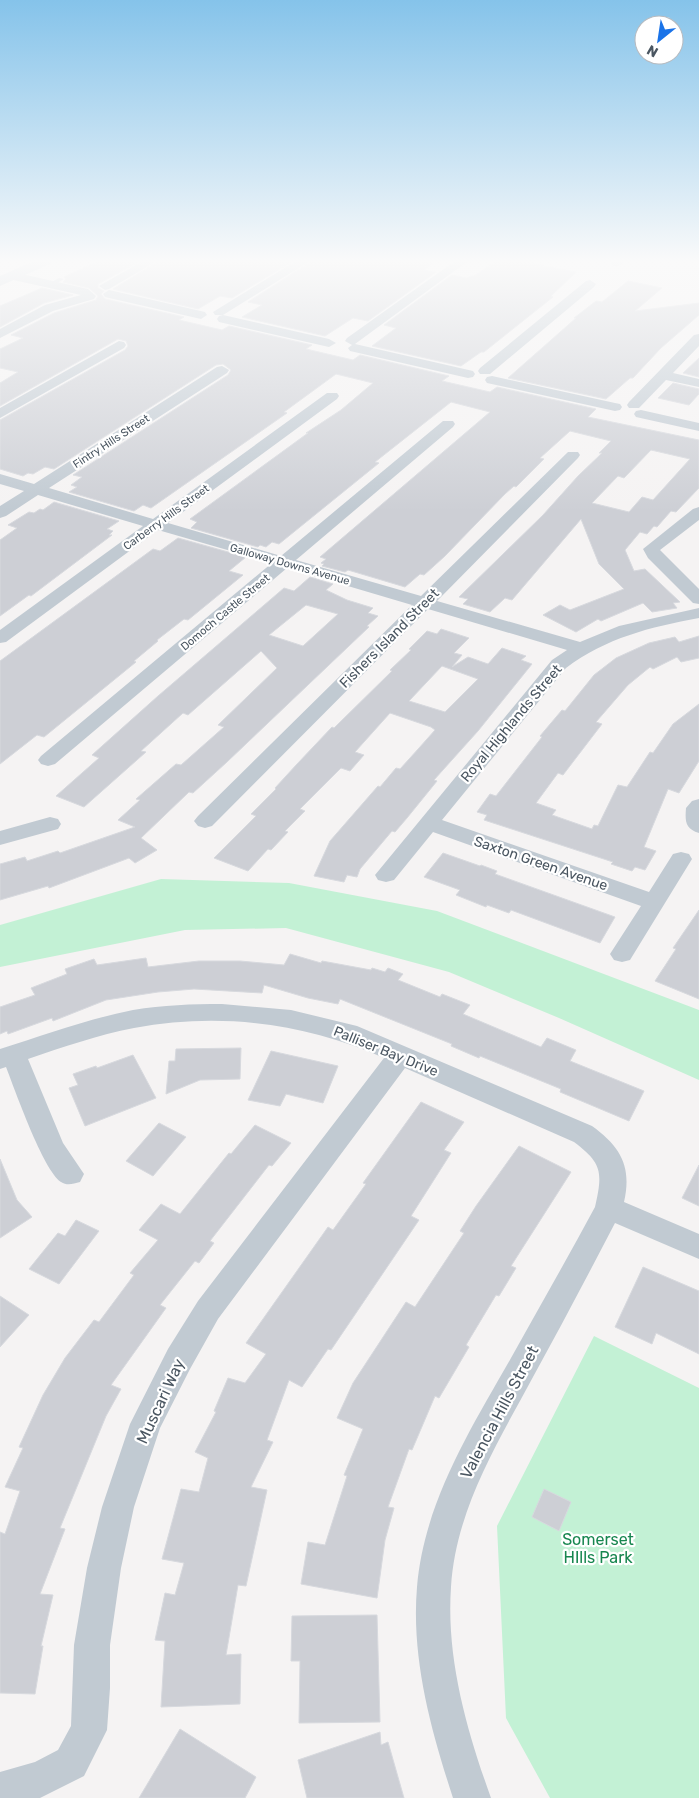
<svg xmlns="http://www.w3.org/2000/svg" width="699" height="1798" font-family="Rubik,sans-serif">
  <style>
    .green { fill: #c3f1d5 }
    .building { fill: #cdcfd5; stroke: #d7d9de; fill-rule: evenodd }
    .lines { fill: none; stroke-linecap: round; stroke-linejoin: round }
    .lane { fill: #c1cad2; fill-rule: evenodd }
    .street { fill: #c1cad2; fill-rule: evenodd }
    .secondary { fill: #c1cbd6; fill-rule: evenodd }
    .labels { text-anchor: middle; stroke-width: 4.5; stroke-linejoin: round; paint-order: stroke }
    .far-street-label { font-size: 11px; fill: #4a5661; stroke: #fff }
    .street-label { font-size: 14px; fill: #4a5661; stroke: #fff }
    .near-street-label { font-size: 16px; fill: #4a5661; stroke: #fff }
    .near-park-label { font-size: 16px; fill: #17864f; stroke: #fff }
  </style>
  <rect width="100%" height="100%" fill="#f5f3f3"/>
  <path class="green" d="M161,879L289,883L437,911L699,1010V1080L559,1018L449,972L286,928L185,930L0,967V925Z
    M594,1336L699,1388V1798H550L506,1718L497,1526Z"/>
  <path class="building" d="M98,261H140L98,284V288L104,291L101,294L105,299L184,317L179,320L222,330L229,326L312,345L306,349L353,360L360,355L449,376L442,381L490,392L497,387L596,409L588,417L699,440V488L676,512L671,511L657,527L654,526L647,534L640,532L625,550L634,571L645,569L680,602L673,603L677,608L652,612L643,603L601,621L598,619L576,632L543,615L560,605L570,610L624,589L599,564L581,519L512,600L505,598L490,612L463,604L468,599L459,597L543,515L578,476L602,453H599L611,441L570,431L540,458L544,459L516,487L514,486L505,494L445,556L424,575L420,574L405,587L348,570L345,572L322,566L324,564L321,563L326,559L320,557L490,412L451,402L375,462L379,463L279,544L272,542L266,547L260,545L258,547L191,528L197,522L190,519L308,433H306L341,410L373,383L336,374L284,412L287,413L151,508L143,505L134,511L69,492L77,487L71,485L82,477L73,475L228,375L231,370L223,364L216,365L54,469L45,467L33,474L28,473L23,476L0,469V420L125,350L128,346L126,341L118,339L0,406V383L18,372L0,368V349L23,338L11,335L54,313L96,300L98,296L89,288L63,282L66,279L64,277ZM651,450L690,459L653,500L642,497L629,512L592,503L618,476L624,478Z
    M159,261H293L232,298L220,296L198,309L113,289Z
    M312,261H434L424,270L436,272L368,321L353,318L325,336L242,317L262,305L248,302Z
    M496,261H519L576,272L551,296L553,297L484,352H481L461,366L372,346L396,328L384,325L452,275L467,278L471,276H474Z
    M628,281L662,288L635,311L699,303V315L661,348L633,378H630L606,399L508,378L576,318H574L596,301L602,302Z
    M42,288L73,295L44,303L0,327V306Z
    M699,358V377L683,373Z
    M673,383L699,389V394L689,405L658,398Z
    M54,502L119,521L107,529L113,531L109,535H112L31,596L29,595L0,616V540L17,528L8,525L29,512L34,513L40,509L43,510Z
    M178,538L246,557L229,571L243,575L188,620L184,619L157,640L158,641L134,661L136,662L44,737L37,735L0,764V661L153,549L160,551Z
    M310,577L333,584L326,590L347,600L373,608L368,613L378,616L367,626L369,627L227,762L193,793L189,792L141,838L157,850L135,863L129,858L49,888L48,886L0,900V864L25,857L27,861L58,851L60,853L135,827L118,820L140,800L136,799L176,764L181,765L224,727L218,725L277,668L261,651L188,715L183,713L141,751L146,752L84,807L56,796L99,758L92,755L158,696L284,588L294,591ZM306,605L338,614L303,646L269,635Z
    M441,629L469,638L454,653L462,655L452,667L468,657L488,664L502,648L526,656L521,660L532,664L478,731L434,780L437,781L407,818L395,832L392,831L360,869L357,877L347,875L344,882L314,876L330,841L378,786L380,787L396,768L400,769L419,748L435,730L431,727L390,713L355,752L364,755L350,771L341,768L300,809L305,811L285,831L288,832L271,850L268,849L248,871L214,858L256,816L251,814L276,789L275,788L297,764L332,727L334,728L392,671L390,670L411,650L409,649L427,631L437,634ZM442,666L478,679L445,712L409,701Z
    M699,636V658L681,662L677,657L653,669L650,667L628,685L596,722L602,724L563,775L558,773L536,803L556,810L552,815L592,829L594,825L598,826L618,785L627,787L650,752L653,753L673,724L699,704V761L679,793L668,789L644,847L656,851L645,870L635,867L632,871L611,864L613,862L484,820L487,815L477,812L490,794L496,796L542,737L540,736L562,710L565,711L594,675L616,658L649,643L675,637L679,642Z
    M443,853L480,866L481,865L497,871L495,874L615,917L600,943L511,910L509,913L487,905L486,907L456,895L460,890L424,877Z
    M699,910V999L655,981L676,949L673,948Z
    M290,954L321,963L322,961L371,970L372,968L385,972L388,968L403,974L398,980L440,997L442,994L470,1005L463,1014L541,1047L547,1038L576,1050L570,1061L644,1091L629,1121L560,1092L561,1089L480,1056L479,1058L451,1046L452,1044L340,999L338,1004L308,998L264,985L262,993L194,989L158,992L106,1000L53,1021L52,1018L8,1034L7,1031L0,1034V1007L35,995L31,988L67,974L65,969L94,959L97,965L146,958L148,967L199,961H240L284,965Z
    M241,1048L240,1079L200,1080L166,1094L169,1061H175L176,1049Z
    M271,1051L338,1066L323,1103L286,1094L280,1106L248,1100Z
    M133,1055L156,1098L85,1126L69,1088L78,1085L73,1074L96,1066L97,1068Z
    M421,1102L464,1122L444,1150L451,1153L411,1216L419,1220L331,1350L328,1349L302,1387L289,1380L267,1440L273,1442L251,1487L267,1490L246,1586L238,1585L226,1655L241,1654L240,1704L161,1707L165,1641L155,1640L165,1593L175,1595L184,1563L162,1559L181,1489L199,1492L208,1458L195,1452L216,1412L214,1411L228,1378L245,1383L266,1354L246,1343L328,1227L333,1230L366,1184L363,1183Z
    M159,1123L186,1137L153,1176L126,1161Z
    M255,1125L291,1143L272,1166L269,1165L210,1241L214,1243L199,1263L195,1261L160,1305L166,1308L111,1385L121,1389L106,1416L60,1528L65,1529L40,1594L53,1595L41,1646H43L35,1694L0,1693V1532L5,1534L20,1491L5,1487L23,1448L19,1447L43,1395L65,1358L94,1320L99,1322L134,1275L130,1273L158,1240L139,1230L161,1204L180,1214L229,1153L231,1154Z
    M519,1146L571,1172L511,1266L516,1268L499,1296L496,1295L466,1345L469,1347L439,1398L435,1396L412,1450L409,1449L388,1507L394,1508L385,1540L377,1598L301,1584L308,1542L325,1545L347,1476L344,1475L363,1429L337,1418L353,1383L406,1302L415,1307L464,1233L460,1231L476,1206Z
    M0,1159L17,1200L32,1217L0,1238Z
    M699,1165V1206L682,1198Z
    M76,1220L99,1231L59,1284L29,1269L58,1233L65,1236Z
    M643,1267L699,1291V1354L656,1333L652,1344L615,1327Z
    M0,1296L29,1315L0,1347Z
    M544,1489L571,1502L559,1531L532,1517Z
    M377,1615L380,1722L299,1723L300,1661H291L292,1616Z
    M180,1729L256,1777L245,1798H139Z
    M380,1732L381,1745L388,1742L404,1798H307L298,1760Z"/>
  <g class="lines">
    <path class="lane" d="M59,278L64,279L52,286H48V284Z"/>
    <path class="street" d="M143,261H157L109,289L105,290L99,286Z
      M296,261H310L223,315H215L213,312Z
      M455,261H468L355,344L473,371L475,374L473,377L468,378L350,351L348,348L352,345L345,341L347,338Z
      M612,261H624C620,266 618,267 612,265L610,263Z
      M13,272L88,289L96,296L94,299L53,311L0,338V329L45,305L81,295L9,279L7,276Z
      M590,280L596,284L594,287L490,374H480L478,371L480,368L586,281Z
      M109,290L205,312L207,315L201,319L105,297L103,294Z
      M223,315L329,339L336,343L329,347L219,322L217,319L219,316Z
      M699,334V346L673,373L699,379V387L666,380L639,408H629L627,405L629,402L694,335Z
      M119,341L124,342L126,345L124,348L0,418V408Z
      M222,366L229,370L227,373L49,488L153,519L327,393H337L339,396L337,399L168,523L281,556L443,421H453L455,424L453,427L296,560L421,596L568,452H578L580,455L578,458L437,601L580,642L619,626L699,608V618C650,627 606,638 566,668L442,820L649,892L673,854L681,852L689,854L692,859L630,960L622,962L614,960L610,954L641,906L433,832L394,880L386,882L378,880L375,875L552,660L567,650L428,609L212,826L205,828L198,826L194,821L198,816L412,605L287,568L55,764L48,766L41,764L38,760L41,756L272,563L158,530L6,642L0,643V630L143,526L38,495L6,516L0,518V506L24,491L0,484V474L34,484L217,367Z
      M492,376L615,403L620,404L622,407L620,410L615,411L487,383L485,380L487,377Z
      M641,410L699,423V431L636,417L634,414L636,411Z
      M699,507V520L660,550L699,589V604L693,603L648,558L643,549L693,509Z
      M699,799V833C685,829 685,821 686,808L692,801Z
      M50,817L58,819L61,824L58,829L0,845V831Z
      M222,1004L291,1010L357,1026L592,1126C621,1147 632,1167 624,1202L699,1234V1259L615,1223C588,1275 561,1326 533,1377C497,1444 456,1509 451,1587C446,1659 467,1731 491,1798H453C431,1730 411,1659 417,1587C424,1503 470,1430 511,1358C539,1308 568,1257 595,1207C603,1172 602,1163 574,1142L405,1068L218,1319L190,1369L160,1428L134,1507L121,1568L110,1645V1688L107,1730L84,1776L40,1798H0V1772L35,1762L58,1750L71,1726L74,1645L87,1568L102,1507L130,1424L168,1349L198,1301L384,1058C305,1023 220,1012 134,1028C98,1035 63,1047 28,1059L63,1143L84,1174L80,1182C73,1184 67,1186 61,1182C43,1170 15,1090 6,1067L0,1069V1049C44,1035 88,1019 133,1010C163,1005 192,1004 222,1004Z"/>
    <path class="secondary" d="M34,261H52L50,264L0,286V276Z"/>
  </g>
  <linearGradient id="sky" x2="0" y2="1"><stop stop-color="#85c3ea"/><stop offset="0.51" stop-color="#fafafa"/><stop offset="1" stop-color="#fafafa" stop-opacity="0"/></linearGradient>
  <rect width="699" height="512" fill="url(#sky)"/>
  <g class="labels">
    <g class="far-street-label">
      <text transform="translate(111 441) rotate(-33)" y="4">Fintry Hills Street</text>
      <text transform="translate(166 517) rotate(-36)" y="4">Carberry Hills Street</text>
      <text transform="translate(290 564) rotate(16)" y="4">Galloway Downs Avenue</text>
      <text transform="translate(225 612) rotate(-40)" y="4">Domoch Castle Street</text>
    </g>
    <g class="street-label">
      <text transform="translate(389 638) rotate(-45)" y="5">Fishers Island Street</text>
      <text transform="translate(511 723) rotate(-50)" y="5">Royal Highlands Street</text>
      <text transform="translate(541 863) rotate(19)" y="5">Saxton Green Avenue</text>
      <text transform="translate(386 1051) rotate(22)" y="5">Palliser Bay Drive</text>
    </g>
    <g class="near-street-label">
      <text transform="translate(160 1401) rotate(-65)" y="6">Muscari Way</text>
      <text transform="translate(499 1412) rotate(-62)" y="6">Valencia Hills Street</text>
    </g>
    <g class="near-park-label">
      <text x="598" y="1545">Somerset<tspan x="598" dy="18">HIlls Park</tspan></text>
    </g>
  </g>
  <g transform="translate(659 40) rotate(210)"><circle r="24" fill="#ffffff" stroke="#b7bbc0"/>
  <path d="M0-4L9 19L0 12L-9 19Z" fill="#1a73e8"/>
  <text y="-8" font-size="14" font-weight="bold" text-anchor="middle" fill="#4a5661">N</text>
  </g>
</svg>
